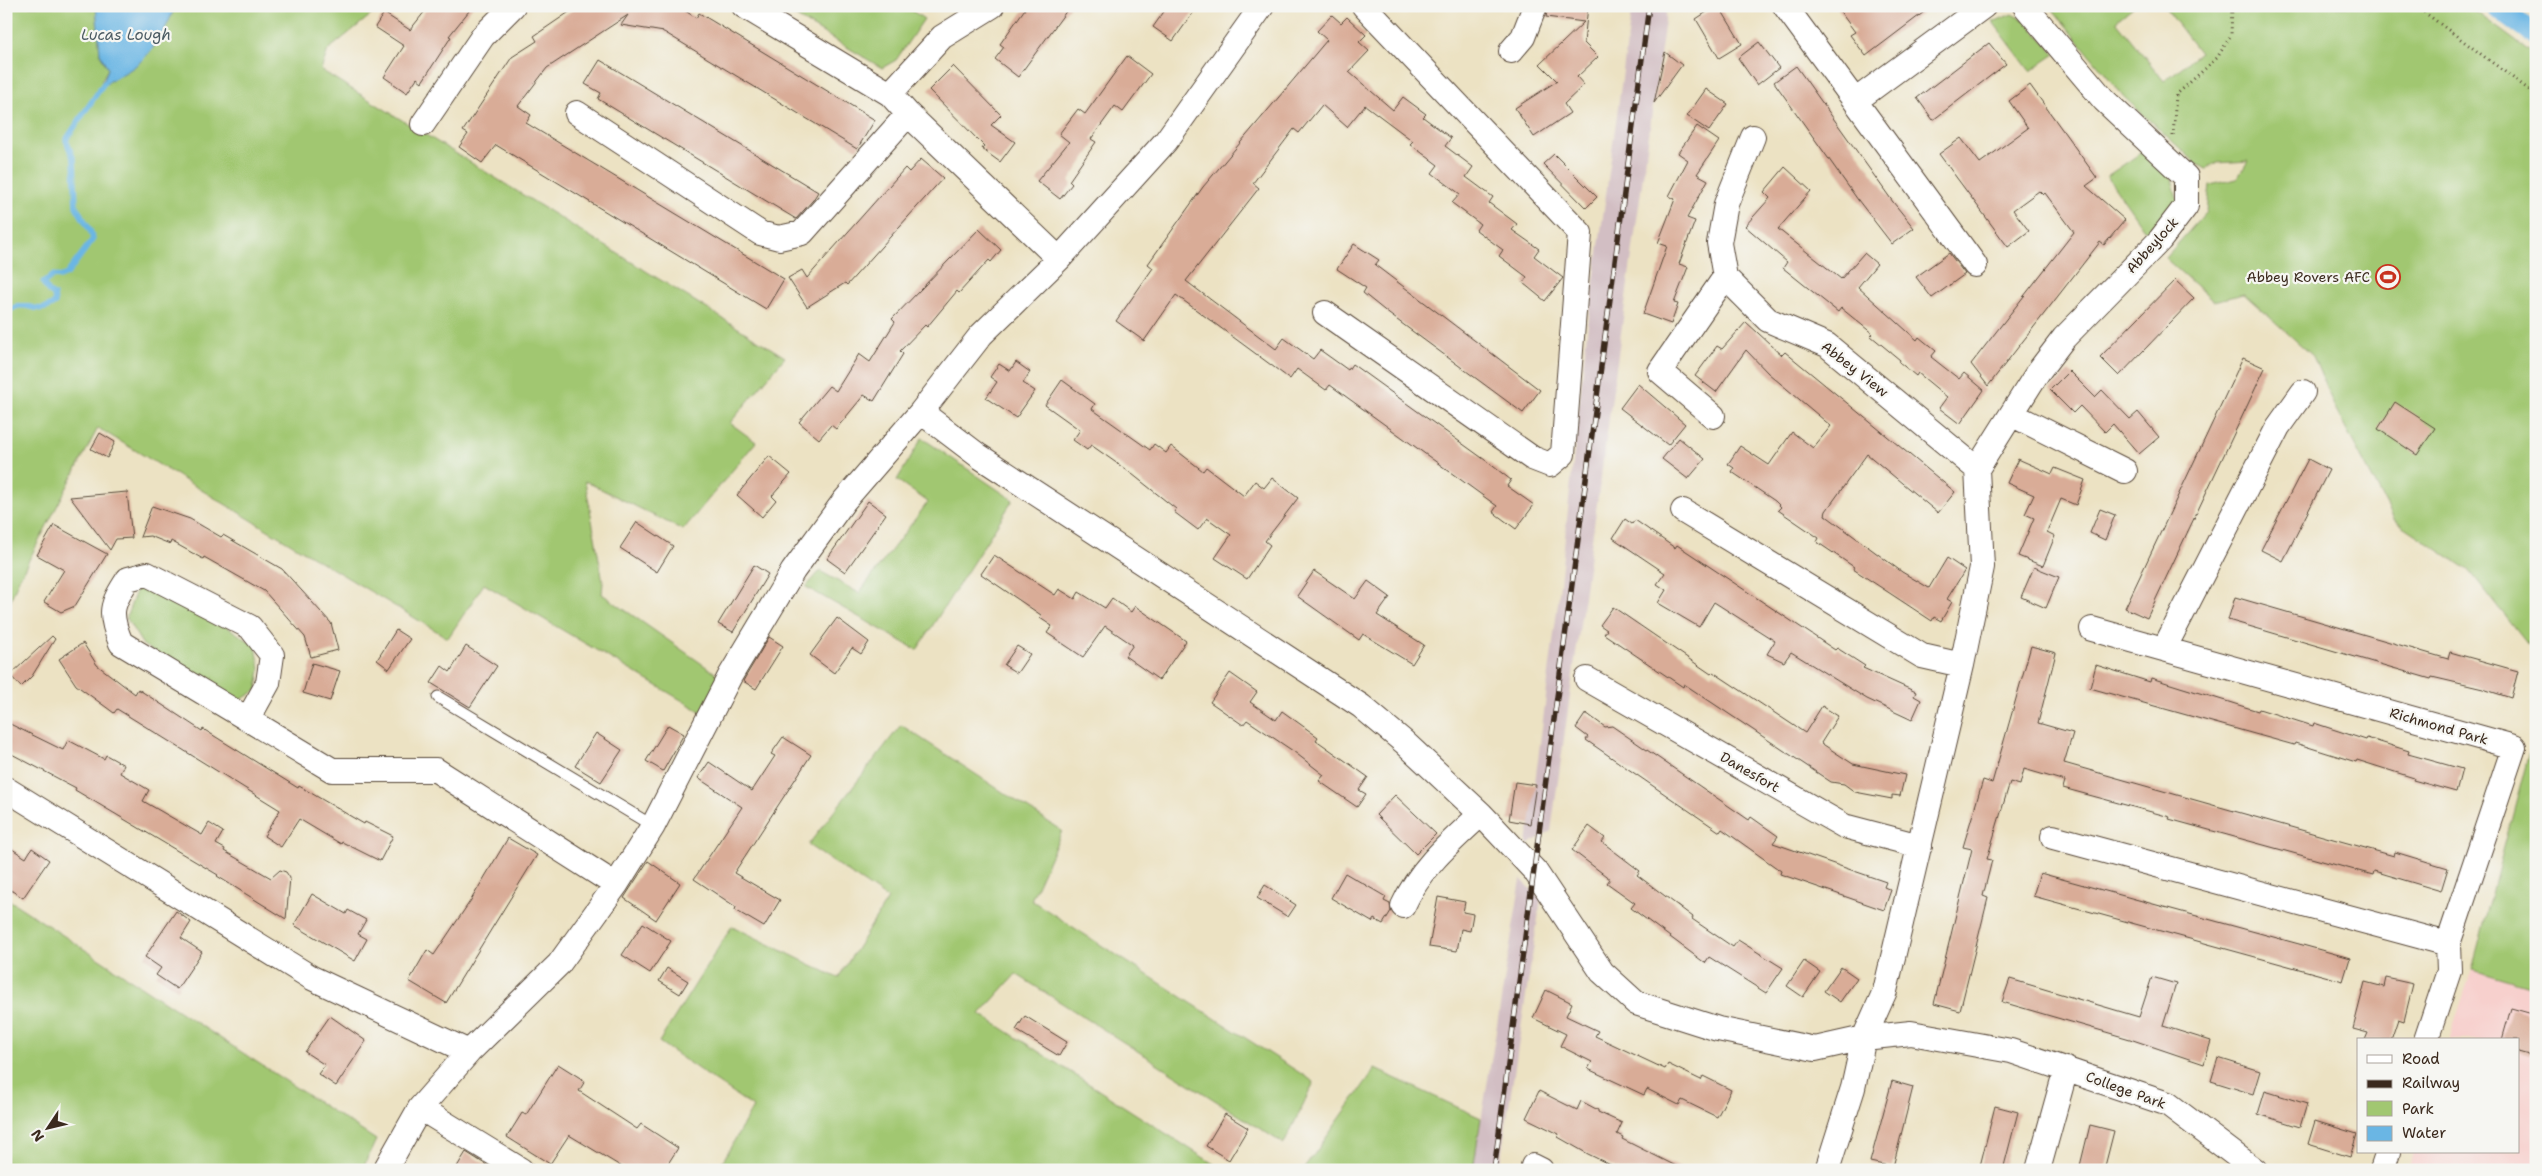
<svg xmlns="http://www.w3.org/2000/svg" width="2542" height="1176" font-family="'Shantell Sans',sans-serif">
  <style>
    .built { fill: #f7d0cd }
    .industrial { fill: #d2bec3 }
    .green { fill: #a1c771; stroke: #6e7848 }
    .water { fill: #6ab6e4; stroke: #527081 }
    .lines { fill: none; stroke-linecap: round; stroke-linejoin: round }
    .stream { stroke: #6ab6e4; stroke-width: 5.5 }
    .canal { stroke: #6ab6e4; stroke-width: 21 }
    .building { fill: #d9ac97 }
    .lane-casing { stroke: #564637; stroke-width: 13 }
    .street-casing { stroke: #564637; stroke-width: 26 }
    .path { stroke: #564637; stroke-width: 3; stroke-dasharray: 1 4; stroke-linecap: butt }
    .lane { stroke: #fff; stroke-width: 11 }
    .street { stroke: #fff; stroke-width: 24 }
    .rail-casing { stroke: #3b2a1e; stroke-width: 5.5 }
    .rail { stroke: #f6f6f2; stroke-width: 4; stroke-dasharray: 11; stroke-linecap: butt }
    .labels { text-anchor: middle; stroke-width: 4.5; stroke-linejoin: round; paint-order: stroke }
    .street-label { font-size: 14px; fill: #3b2a1e; stroke: #f6f6f2 }
    .poi-label { font-size: 14px; fill: #3b2a1e; stroke: #f6f6f2; text-anchor: end }
    .water-label { font-size: 15px; font-style: italic; fill: #4b5b63; stroke: #f6f6f2 }
  </style>
  <rect width="100%" height="100%" fill="#f6f6f2"/>
  <filter id="ink" filterUnits="userSpaceOnUse"><feTurbulence type="fractalNoise" baseFrequency=".02" numOctaves="2"/><feDisplacementMap in="SourceGraphic" scale="10" xChannelSelector="R" yChannelSelector="G"/><feConvolveMatrix kernelMatrix="1 2 1 2 8 2 1 2 1" color-interpolation-filters="sRGB"/></filter>
  <filter id="wash" filterUnits="userSpaceOnUse"><feTurbulence type="fractalNoise" baseFrequency=".0096" numOctaves="4" result="noise"/><feDisplacementMap in="SourceGraphic" scale="20" xChannelSelector="R" yChannelSelector="G"/><feGaussianBlur stdDeviation="1.12" result="paint"/><feColorMatrix in="noise" values="0 0 0 0 0 0 0 0 0 0 0 0 0 0 0 0 0 1.4 0 .05"/><feComposite in="paint" operator="in"/></filter>
  <g filter="url(#wash)">
    <rect width="100%" height="100%" fill="#ece2c3"/>
    <path class="built" d="M2472,969L2536,988V1170H2408L2413,1152H2518V1040H2449Z"/>
    <path class="industrial" d="M1632,6H1667L1551,831L1527,845L1558,603L1587,332Z
      M1521,879L1541,899L1499,1170H1473Z"/>
    <path class="green" d="M6,6H96L100,53L108,69L101,81C127,83 167,28 175,6H382L328,50L321,70L785,357L730,423L756,442L683,530L585,481L603,582L602,594L718,675L705,714L484,584L448,638L98,428L19,579L6,611Z
      M778,6H905L924,19L896,60L882,68Z
      M2050,6H2134L2116,21L2164,81L2200,53L2164,6H2468L2536,56V655L2469,570L2395,521L2334,406L2313,356L2244,294L2213,301L2165,258L2207,211L2210,185L2237,179L2248,161L2217,163L2206,169L2196,163L2124,97Z
      M2012,14L2027,22L2055,54L2030,71L1993,22Z
      M2145,150L2172,179L2178,202L2148,235L2107,176Z
      M922,438L1013,500L917,650L806,587L820,571L859,593L928,502L897,480Z
      M148,583L191,603L256,646L260,669L257,690L237,702L143,645L126,618L138,586Z
      M2536,670V988L2472,969L2534,733Z
      M901,725L1062,831L1031,900L1314,1082L1284,1144L1016,974L980,1014L1223,1170H718L753,1107L659,1042L732,926L838,978L888,899L808,845Z
      M6,898L376,1140L362,1170H6Z
      M1375,1069L1481,1118L1473,1170H1303Z"/>
    <path class="water" d="M96,6H175C167,30 149,60 126,72C116,78 108,81 100,89L108,69L100,53Z"/>
    <g class="lines">
      <path class="stream" d="M6,312C9,311 14,307 18,306C33,304 38,315 55,303L54,295L49,292L43,283L54,275L60,277L67,274L93,239L90,230L76,206L74,160L66,140L104,83"/>
      <path class="canal" d="M2496,6L2536,36"/>
    </g>
    <g id="blocks">
      <path class="building" d="M429,6H473L449,36L451,37L422,82L417,78L407,93L384,77L404,46L375,27L384,13L410,30Z
        M578,6H678L696,18L699,13L875,120L857,149L664,32L621,25L628,15L547,68L518,106L531,115L526,123L784,279L766,309L496,145L482,163L459,147L468,134L463,131L512,57L537,41L534,36Z
        M1027,6H1070L1018,77L995,59L1004,47L1000,44Z
        M1168,6H1198L1173,41L1153,27Z
        M1548,6H1588L1584,43L1598,57L1577,77L1584,85L1564,104L1570,113L1534,137L1515,108L1557,81L1540,64L1584,22L1546,17Z
        M1716,6H1719L1742,44L1719,58L1696,19Z
        M1836,6H1932L1866,56L1850,35L1855,32Z
        M1332,15L1341,23L1347,17L1366,35L1359,42L1369,51L1349,72L1393,110L1403,97L1426,114L1423,117L1451,138L1445,146L1473,167L1466,177L1493,197L1489,203L1517,224L1512,230L1539,249L1534,256L1563,278L1545,301L1523,283L1527,277L1499,256L1503,250L1476,230L1480,224L1452,203L1460,194L1432,173L1438,165L1410,144L1413,141L1365,105L1347,127L1322,105L1299,133L1294,129L1253,183L1259,188L1186,281L1276,349L1284,338L1313,359L1320,350L1348,370L1352,364L1485,460L1511,480L1507,486L1534,505L1516,529L1493,512L1497,506L1330,385L1326,390L1297,369L1290,379L1176,295L1144,341L1116,321L1153,268L1148,264L1203,187L1327,40L1317,31Z
        M1759,42L1779,68L1757,85L1738,58Z
        M1989,43L2006,64L1933,120L1917,98Z
        M1665,52L1682,65L1654,103Z
        M1127,56L1151,74L1123,112L1115,106L1091,139L1096,142L1069,181L1072,184L1060,199L1037,181L1069,142L1059,134L1078,109L1085,114Z
        M600,60L818,192L813,200L796,219L598,99L601,93L585,84Z
        M953,66L1001,115L991,125L1015,142L1000,162L982,149L984,146L929,90Z
        M1796,66L1893,202L1914,228L1892,244L1858,200L1774,82Z
        M2030,85L2097,178L2086,186L2125,220L2104,245L2100,242L1988,386L1971,364L2074,232L2045,193L2043,195L2039,191L2013,210L2029,231L2008,247L1939,154L1961,138L1980,163L2028,128L2009,101Z
        M1706,89L1728,104L1709,131L1687,116Z
        M1697,126L1719,141L1697,174L1708,180L1687,218L1695,221L1679,264L1688,267L1674,303L1678,304L1671,324L1643,314L1667,246L1658,243L1675,199L1669,196L1688,160L1678,153Z
        M1554,154L1597,197L1586,208L1543,164Z
        M921,159L943,178L847,285L845,283L807,307L788,278L802,270L807,278L905,168L909,172Z
        M1785,167L1811,191L1778,229L1841,279L1864,253L1877,264L1858,287L1917,340L1919,337L1936,351L1931,357L1959,379L1964,373L1984,390L1960,424L1939,408L1947,397L1918,373L1916,376L1899,362L1900,360L1871,336L1873,334L1841,308L1838,312L1783,268L1787,262L1745,226L1770,198L1764,192Z
        M979,229L1001,250L991,262L989,260L959,293L957,291L927,327L925,325L900,351L903,354L874,401L864,395L836,429L831,425L819,439L799,422L829,386L836,391L859,354L870,362L895,322L892,319Z
        M1354,244L1379,260L1375,265L1540,390L1523,413L1389,314L1363,293L1366,288L1337,269Z
        M1949,253L1965,274L1932,298L1916,277Z
        M2175,280L2194,298L2119,376L2100,357Z
        M1746,322L1782,355L1785,352L1955,492L1938,513L1867,454L1826,511L1825,515L1902,572L1929,588L1947,558L1965,570L1947,599L1952,602L1941,621L1934,617L1932,621L1853,569L1854,567L1817,542L1819,538L1778,510L1781,507L1775,501L1732,472L1734,468L1728,464L1740,446L1769,465L1792,432L1813,448L1831,426L1768,373L1746,350L1716,392L1695,376L1717,346L1722,349Z
        M2243,358L2265,368L2147,618L2125,608Z
        M1016,362L1030,372L1023,383L1035,391L1016,418L986,398L997,382L990,377L999,364L1010,371Z
        M2069,371L2095,397L2102,390L2130,419L2138,412L2159,437L2139,454L2113,424L2105,432L2080,406L2073,413L2050,390Z
        M1062,380L1095,404L1092,409L1150,450L1154,444L1166,453L1171,446L1203,471L1206,467L1244,496L1255,481L1264,488L1272,478L1298,498L1265,541L1270,545L1247,579L1215,558L1231,535L1207,518L1198,530L1174,512L1176,509L1132,474L1091,445L1087,450L1073,440L1080,430L1045,405Z
        M1638,384L1685,424L1668,445L1620,408Z
        M2395,402L2435,428L2417,455L2378,429Z
        M100,433L115,442L107,458L91,449Z
        M1679,438L1705,459L1688,479L1662,459Z
        M769,456L791,474L772,496L776,500L762,517L737,495Z
        M2018,459L2052,474L2055,468L2085,480L2076,505L2061,499L2047,532L2055,536L2043,566L2018,556L2034,518L2025,514L2034,495L2007,483Z
        M2308,459L2329,470L2283,561L2261,550Z
        M127,492L132,538L116,539L110,550L70,497Z
        M868,501L886,514L845,572L827,559Z
        M152,506L190,519L221,537L223,535L282,569L331,623L338,650L311,657L305,637L264,591L204,557L203,559L171,541L170,544L150,536L140,537Z
        M2100,509L2115,515L2105,540L2090,533Z
        M1625,519L1632,524L1635,520L1675,548L1677,545L1835,650L1837,648L1865,666L1863,668L1916,692L1914,696L1921,700L1912,720L1867,699L1791,652L1784,662L1767,654L1775,641L1714,602L1699,627L1658,603L1666,590L1657,584L1665,573L1613,538Z
        M637,522L673,546L657,572L620,548Z
        M54,525L107,554L75,606L61,612L44,602L64,570L37,555Z
        M994,555L1055,595L1059,589L1075,599L1079,592L1105,608L1112,598L1131,612L1135,606L1186,641L1159,680L1125,656L1133,645L1105,626L1083,657L1047,633L1052,626L1040,618L1041,615L981,574Z
        M754,565L768,574L733,632L718,624Z
        M2034,567L2059,577L2046,608L2021,597Z
        M1314,571L1355,599L1368,581L1390,597L1377,615L1424,645L1412,664L1363,634L1359,640L1297,596Z
        M2235,597L2448,659L2450,652L2518,671L2511,698L2483,689L2432,677L2431,679L2228,620Z
        M1613,607L1711,674L1713,672L1805,733L1822,706L1838,716L1821,743L1853,764L1905,775L1900,796L1892,795V799L1855,792L1844,784L1831,782L1684,684L1683,687L1604,634L1607,630L1600,625Z
        M837,618L869,642L861,654L852,648L834,673L810,655Z
        M396,630L410,639L389,669L377,660Z
        M52,636L55,639L32,676L21,687L10,675Z
        M769,637L783,646L756,689L743,681Z
        M83,643L97,665L135,694L138,689L202,731L203,729L298,788L299,786L364,824L365,822L393,836L380,861L342,842L341,844L299,819L281,847L264,836L280,810L117,709L114,713L76,685L59,659Z
        M466,646L497,666L470,707L431,683L442,666L450,672Z
        M1017,646L1030,654L1017,673L1004,665Z
        M2031,646L2056,653L2038,723L2073,733L2064,763L2326,837L2394,856L2395,852L2448,868L2441,891L2374,871L2373,875L2169,819L2170,817L2063,788L2065,781L2024,769L2020,785L2010,782L1987,859L1992,860L1983,896L1988,898L1960,1011L1934,1004L1972,849L1963,847L1983,780L1992,783Z
        M312,663L340,671L330,701L303,693Z
        M2096,665L2150,682L2151,678L2258,711L2259,709L2313,726L2314,723L2366,740L2367,738L2409,751L2408,754L2462,769L2456,792L2413,780L2414,778L2357,760L2356,762L2295,743L2294,745L2090,688Z
        M1230,673L1257,692L1250,702L1276,720L1282,711L1318,737L1316,740L1368,777L1359,790L1366,794L1357,807L1319,781L1324,775L1293,751L1247,720L1243,725L1210,702Z
        M1586,713L1605,727L1612,726L1749,820L1751,817L1778,836L1773,843L1886,882L1884,887L1891,890L1884,910L1780,874L1781,871L1722,829L1720,832L1586,740L1588,737L1576,728Z
        M6,722L63,750L68,740L104,759L106,755L124,765L120,773L149,790L143,801L202,835L209,823L223,832L216,844L225,849L224,851L271,878L280,870L286,872L290,878L286,919L217,876L218,875L75,790L76,788L6,751Z
        M668,725L684,734L663,771L646,761Z
        M596,733L622,750L601,782L575,766Z
        M783,737L811,755L734,873L780,900L764,927L735,910L736,907L694,879L742,807L698,778L709,762L752,791L775,756L771,754Z
        M1515,782L1536,785L1530,824L1509,820Z
        M1395,795L1436,834L1416,854L1376,815Z
        M1589,826L1605,838L1602,842L1640,871L1637,875L1693,917L1692,919L1733,947L1738,940L1783,968L1766,993L1709,957L1705,963L1631,908L1635,903L1607,883L1610,879L1572,850Z
        M508,838L537,855L446,1003L409,981L427,950L434,955L471,900Z
        M6,845L26,858L32,848L49,860L23,898L6,887Z
        M648,861L680,883L656,920L624,898Z
        M1345,873L1386,897L1384,901L1390,904L1391,911L1383,924L1374,919L1372,922L1331,898Z
        M2040,873L2350,958L2343,981L2033,896Z
        M1265,885L1296,905L1288,917L1257,898Z
        M312,894L346,914L348,910L366,920L358,934L367,939L355,961L294,925Z
        M1438,897L1465,902L1463,912L1473,914L1470,931L1461,929L1457,951L1429,947Z
        M176,911L191,922L181,938L202,952L177,989L156,975L161,968L145,957Z
        M643,923L671,941L650,973L622,955Z
        M1804,961L1820,972L1803,997L1787,986Z
        M1841,967L1857,978L1840,1002L1824,991Z
        M667,968L688,981L680,994L659,981Z
        M2152,977L2176,984L2163,1026L2211,1041L2204,1064L2130,1039L2002,1002L2010,979L2139,1017Z
        M2386,978L2413,984L2404,1021L2398,1019L2391,1040H2365L2368,1033L2353,1029L2365,982L2384,987Z
        M1546,990L1572,1003L1566,1016L1598,1031L1595,1036L1665,1069L1668,1064L1701,1080L1703,1076L1731,1090L1717,1117L1682,1100L1679,1105L1647,1089L1644,1095L1588,1069L1592,1062L1560,1046L1566,1034L1533,1018Z
        M2511,1008L2536,1015V1057L2518,1052V1040H2502Z
        M330,1016L366,1041L336,1086L318,1074L325,1065L305,1052Z
        M1025,1016L1067,1042L1059,1056L1016,1030Z
        M2218,1058L2260,1071L2253,1094L2211,1081Z
        M558,1064L585,1081L579,1091L637,1129L641,1124L678,1148L664,1170H627L569,1135L550,1164L507,1137L522,1113L526,1115Z
        M1892,1081L1913,1087L1893,1167L1870,1162Z
        M1539,1091L1577,1110L1581,1101L1598,1110V1112L1622,1123L1617,1134L1623,1137L1622,1139L1684,1170H1621L1588,1154L1558,1137L1559,1134L1526,1118Z
        M2265,1091L2307,1104L2300,1127L2258,1114Z
        M1995,1106L2018,1112L2003,1170H1979Z
        M1225,1114L1248,1128L1229,1160L1206,1146Z
        M2315,1121L2357,1134L2350,1157L2308,1144Z
        M2090,1125L2114,1131L2104,1170H2079Z
        M466,1152L488,1166L494,1170H455Z"/>
    </g>
  </g>
  <g filter="url(#ink)">
    <use href="#blocks" fill-opacity="0" stroke="#564637" stroke-width="1"/>
    <g class="lines">
      <defs>
        <path id="lane" d="M438,697L653,826"/>
        <path id="street" d="M744,6L890,94L908,114L1059,259
          M1785,6L1855,101
          M1511,51L1523,37L1535,6
          M890,94L942,37L992,6
          M577,113L760,233L779,238L802,233L908,114
          M423,124L483,36L513,6
          M1753,137L1726,204L1719,243L1725,277L1768,320L1827,345L1977,469
          M1975,265L1855,101L1984,6
          M1325,313L1532,458L1550,465L1563,454L1580,233L1364,6
          M921,412L979,456L1361,706L1404,742L1481,814L1535,871L1602,972L1636,1003L1718,1029L1815,1049L1864,1038L1911,1033L2011,1051L2168,1104L2255,1170
          M2013,415L2125,471
          M1713,416L1660,371L1725,277
          M1977,469L2038,372L2064,338L2160,240L2186,206V177L2104,100L2025,6
          M1683,511L1922,656L1962,665
          M2092,629L2514,747L2448,944
          M2164,649L2278,427L2303,392
          M1587,679L1844,826L1920,846
          M248,719L268,683L272,655L250,627L147,574L128,579C111,605 108,613 121,643L332,770H436L616,885
          M6,789L312,978L469,1052
          M2053,837L2448,944L2449,971L2426,1040
          M1403,906C1420,868 1451,842 1481,814
          M420,1108L521,1170
          M1533,1166L1541,1170
          M385,1170L420,1108L469,1052L559,964L616,885L653,826L730,676L793,571L844,501L921,412L981,335L1059,259L1166,141L1262,6
          M1827,1170L1853,1088L1864,1038L1885,991L1962,665L1982,567L1977,469
          M2038,1170L2066,1069
          M2382,1170L2388,1152"/>
      </defs>
      <use href="#lane" class="lane-casing"/>
      <use href="#street" class="street-casing"/>
      <path class="path" d="M2416,6L2536,95
        M2173,136L2176,95L2217,58L2231,35L2232,6"/>
      <use href="#lane" class="lane"/>
      <use href="#street" class="street"/>
      <defs>
        <path id="rail" d="M1494,1170L1649,6"/>
      </defs>
      <use href="#rail" class="rail-casing"/>
      <use href="#rail" class="rail"/>
    </g>
  </g>
  <defs>
    <symbol id="stadium-ring" viewBox="-11 -11 22 22"><circle r="9.5" fill="#f6f6f2" stroke="#c8321e" stroke-width="1.5"/><path d="M0-5a6.5 5 0 1 0 0 10a6.5 5 0 1 0 0-10ZM-3.5-1.8h7v3.6h-7Z" fill="#c8321e"/></symbol>
  </defs>
  <g fill-rule="evenodd">
    <use href="#stadium-ring" x="2374" y="263" width="28" height="28"/>
  </g>
  <g class="labels">
    <g class="street-label">
      <text transform="translate(2152 245) rotate(-48)" y="5">Abbeylock</text>
      <text transform="translate(1855 369) rotate(38)" y="5">Abbey View</text>
      <text transform="translate(2439 726) rotate(16)" y="5">Richmond Park</text>
      <text transform="translate(1750 772) rotate(30)" y="5">Danesfort</text>
      <text transform="translate(2126 1090) rotate(20)" y="5">College Park</text>
    </g>
    <g class="poi-label">
      <text x="2370" y="282">Abbey Rovers AFC</text>
    </g>
    <g class="water-label">
      <text x="126" y="40">Lucas Lough</text>
    </g>
  </g>
  <rect width="2542" height="1176" fill="none" stroke="#f6f6f2" stroke-width="25"/>
  <rect x="2357" y="1038" width="162" height="115" fill="#f6f6f2" stroke="#aba49d"/>
  <rect x="2367" y="1055" width="25" height="8" fill="#ffffff" stroke="#aba49d"/>
  <text x="2402" y="1064" font-size="15" fill="#3b2a1e">Road</text>
  <rect x="2367" y="1080" width="25" height="8" fill="#3b2a1e" stroke="#aba49d"/>
  <text x="2402" y="1088" font-size="15" fill="#3b2a1e">Railway</text>
  <rect x="2367" y="1101" width="25" height="15" fill="#a1c771" stroke="#aba49d"/>
  <text x="2402" y="1114" font-size="15" fill="#3b2a1e">Park</text>
  <rect x="2367" y="1126" width="25" height="15" fill="#6ab6e4" stroke="#aba49d"/>
  <text x="2402" y="1138" font-size="15" fill="#3b2a1e">Water</text>
  <g transform="translate(48 1128) rotate(235)" stroke="#f6f6f2" stroke-width="4" paint-order="stroke">
  <path d="M0-4L9 19L0 12L-9 19Z" fill="#3b2a1e"/>
  <text y="-8" font-size="14" font-weight="bold" text-anchor="middle" fill="#3b2a1e">N</text>
  </g>
</svg>
